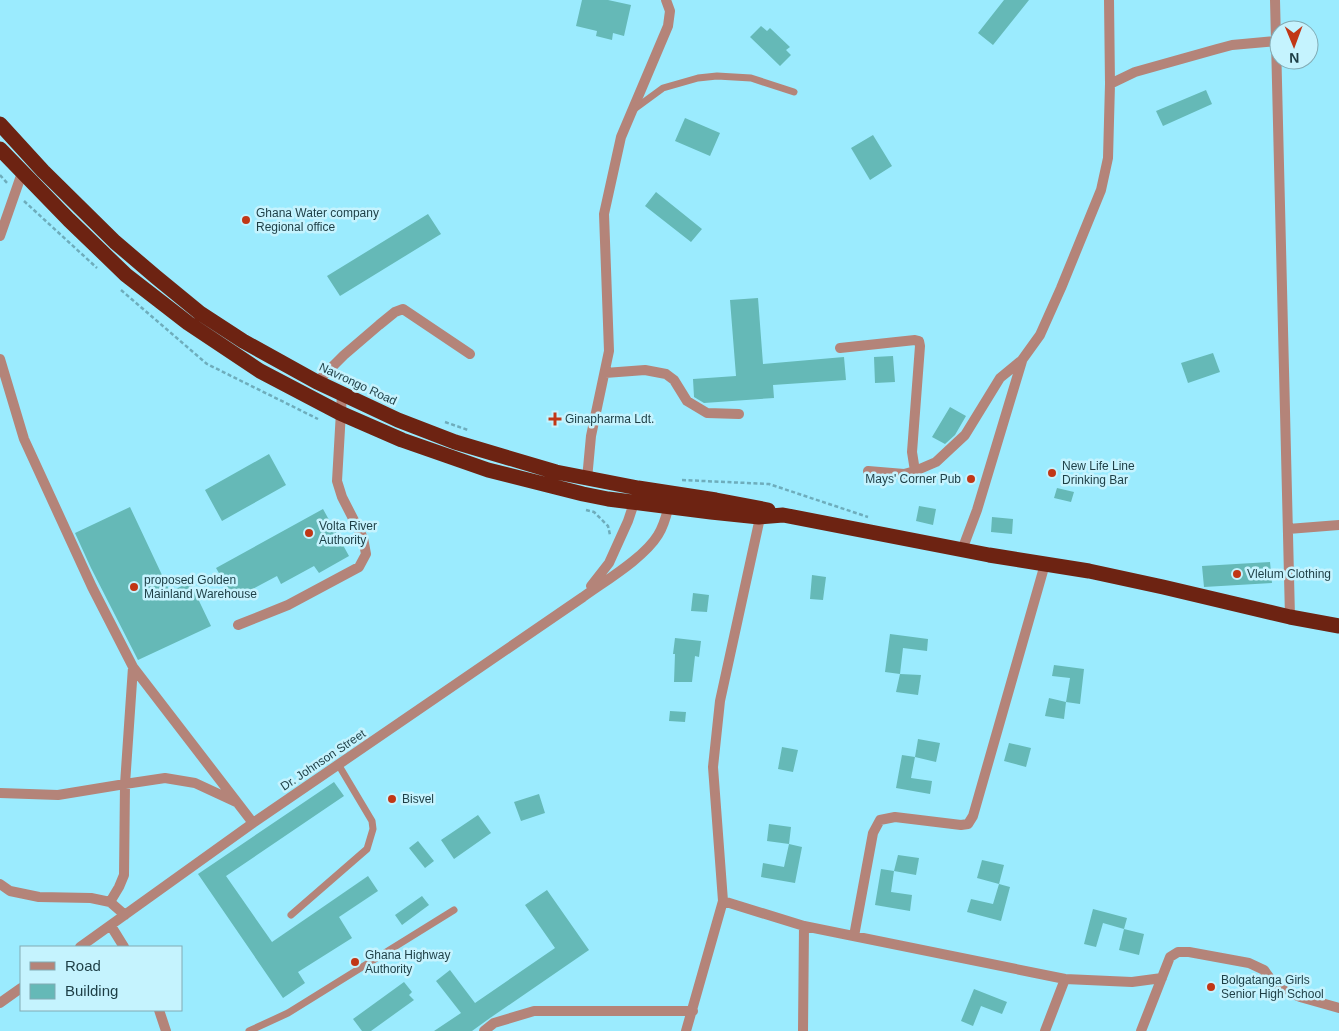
<svg xmlns="http://www.w3.org/2000/svg" width="1339" height="1031" font-family="Arial,sans-serif">
  <style>
    .building { fill: #65b9b7 }
    .lines { fill: none; stroke-linecap: round; stroke-linejoin: round }
    .path { stroke: #6eadbc; stroke-width: 2.5; stroke-dasharray: 4 2.5; stroke-linecap: butt }
    .lane { stroke: #b48479; stroke-width: 7 }
    .street { stroke: #b48479; stroke-width: 10 }
    .highway { stroke: #6d2312; stroke-width: 15 }
    .poi-dot { fill: #c13716; stroke: #c5f3fe; stroke-width: 2 }
    .labels { text-anchor: middle; stroke-width: 5; stroke-linejoin: round; paint-order: stroke }
    .poi-label { font-size: 12px; fill: #1d3e45; stroke: #c5f3fe; text-anchor: start }
    .street-label { font-size: 12px; fill: #1d3e45; stroke: #c5f3fe }
  </style>
  <rect width="100%" height="100%" fill="#9bebfe"/>
  <path class="building" d="M582,0H608L631,5L624,36L613,33L612,40L596,36L597,31L576,26Z
    M1004,0H1029L993,45L978,33Z
    M761,26L767,31L770,28L790,47L786,50L791,55L780,66L750,37Z
    M1206,90L1212,104L1163,126L1156,111Z
    M685,118L720,133L710,156L675,141Z
    M873,135L892,166L870,180L851,148Z
    M656,192L702,229L691,242L645,206Z
    M428,214L441,234L340,296L327,276Z
    M758,298L763,364L844,357L846,380L773,385L774,398L704,403L694,397L693,379L736,376L730,300Z
    M1213,353L1220,372L1188,383L1181,363Z
    M893,356L895,382L875,383L874,357Z
    M950,407L966,416L955,435L945,444L932,437Z
    M269,454L286,485L222,521L205,490Z
    M1057,488L1074,492L1071,502L1054,498Z
    M919,506L936,509L933,525L916,521Z
    M130,507L170,592L190,582L211,626L138,660L91,568L75,533Z
    M323,509L349,556L319,573L314,566L281,584L277,576L234,599L216,568Z
    M992,517L1013,519L1012,534L991,532Z
    M1270,562L1272,583L1204,587L1202,566Z
    M812,575L826,577L823,600L810,599Z
    M693,593L709,595L707,612L691,611Z
    M890,634L928,639L927,651L903,648L900,674L885,672Z
    M675,638L701,641L699,657L695,656L692,682H674L675,654H673Z
    M1054,665L1084,669L1080,704L1066,702L1070,678L1052,676Z
    M900,674L921,675L918,695L896,692Z
    M1049,698L1066,702L1064,719L1045,716Z
    M670,711L686,712L685,722L669,721Z
    M918,739L940,743L936,762L915,757Z
    M1009,743L1031,748L1026,767L1004,761Z
    M782,747L798,750L793,772L778,769Z
    M902,755L915,757L911,778L932,781L930,794L896,788Z
    M334,782L344,796L226,876L272,942L368,876L378,891L339,917L352,938L298,972L305,983L283,998L198,874Z
    M539,794L545,813L521,821L514,802Z
    M478,815L491,833L454,859L441,840Z
    M769,824L791,827L789,844L767,841Z
    M418,841L434,861L425,868L409,848Z
    M789,844L802,847L795,883L761,877L763,863L784,867Z
    M898,855L919,858L916,875L894,871Z
    M982,860L1004,865L999,884L977,878Z
    M881,869L894,871L891,892L912,895L910,911L875,905Z
    M999,884L1010,887L1001,921L967,912L971,899L993,904Z
    M547,890L589,950L490,1018L472,1031H434L461,1013L436,981L450,970L475,1003L555,948L525,905Z
    M422,896L429,905L402,925L395,915Z
    M1093,909L1127,918L1124,929L1103,923L1096,947L1084,944Z
    M1124,929L1144,934L1139,955L1119,950Z
    M404,982L412,992L409,995L414,1000L371,1031H362L353,1019Z
    M974,989L1007,1002L1002,1014L981,1006L973,1026L961,1021Z"/>
  <g class="lines">
    <path class="path" d="M0,175L8,184
      M24,201L97,268
      M121,290L207,364L318,419
      M445,422L468,430
      M682,480L769,484L868,517
      M586,510L594,512L608,526L610,535"/>
    <path class="lane" d="M633,110L663,88L698,78L717,76L751,78L794,92
      M291,915L367,849L373,829L372,821L338,764
      M249,1031L288,1013L454,910"/>
    <path class="street" d="M1109,0L1110,84
      M1275,0L1290,617
      M0,236L22,173
      M840,348L915,340L919,341L920,346L912,452L915,471
      M0,359L24,439L92,587L133,667L253,823
      M605,373L645,370L666,374L674,380L687,401L707,413L739,414
      M317,382L344,355L379,325L395,312L403,309L470,354
      M868,471L904,474L915,471L936,462L965,435L1000,378L1022,360L1040,335L1061,288L1101,190L1108,158L1110,84L1135,72L1217,49L1232,45L1276,41
      M587,479L591,436L609,351L604,214L621,137L668,26L670,11L666,0
      M1288,529L1339,525
      M962,550L977,510L1022,361
      M591,586L609,563L628,521L636,497
      M238,625L288,605L359,567L366,554L363,538L342,497L337,481L342,394
      M0,793L58,795L125,784L165,778L195,783L236,802
      M0,884L10,891L39,897L91,898L110,902L125,915
      M723,901L804,926L1065,979L1132,982L1162,978
      M110,902L119,887L124,875L125,784L133,667
      M111,926L124,947
      M854,936L873,833L880,820L895,817L961,825L968,824L973,816L1045,564
      M80,947L253,823L583,597C605,581 644,558 658,535C665,524 667,513 670,501
      M0,1003L21,988
      M159,1010L166,1031
      M484,1031L494,1023L534,1011H693
      M686,1031L723,901L713,767L720,701L761,513
      M803,1031L804,926
      M1045,1031L1065,979
      M1141,1031L1170,957L1178,952H1189L1249,963L1264,970L1276,987L1300,997L1339,1008"/>
    <path class="highway" d="M0,124L43,171L115,242L156,277L200,313L243,341L317,382L398,420L455,442L556,472L638,488L716,500L768,510
      M0,149L69,220L126,275L188,323L260,371L340,413L402,440L488,470L583,494L608,499L711,512L759,517L783,515L989,555L1089,571L1163,587L1290,617L1339,626"/>
  </g>
  <g class="poi-dot">
    <circle cx="246" cy="220" r="5"/>
    <path d="M552.5 411.5h5v5h5v5h-5v5h-5v-5h-5v-5h5z"/>
    <circle cx="1052" cy="473" r="5"/>
    <circle cx="971" cy="479" r="5"/>
    <circle cx="309" cy="533" r="5"/>
    <circle cx="1237" cy="574" r="5"/>
    <circle cx="134" cy="587" r="5"/>
    <circle cx="392" cy="799" r="5"/>
    <circle cx="355" cy="962" r="5"/>
    <circle cx="1211" cy="987" r="5"/>
  </g>
  <g class="labels">
    <g class="poi-label">
      <text x="256" y="217">Ghana Water company<tspan x="256" dy="14">Regional office</tspan></text>
      <text x="565" y="423">Ginapharma Ldt.</text>
      <text x="1062" y="470">New Life Line<tspan x="1062" dy="14">Drinking Bar</tspan></text>
      <text x="961" y="483" text-anchor="end">Mays' Corner Pub</text>
      <text x="319" y="530">Volta River<tspan x="319" dy="14">Authority</tspan></text>
      <text x="1247" y="578">Vlelum Clothing</text>
      <text x="144" y="584">proposed Golden<tspan x="144" dy="14">Mainland Warehouse</tspan></text>
      <text x="402" y="803">Bisvel</text>
      <text x="365" y="959">Ghana Highway<tspan x="365" dy="14">Authority</tspan></text>
      <text x="1221" y="984">Bolgatanga Girls<tspan x="1221" dy="14">Senior High School</tspan></text>
    </g>
    <g class="street-label">
      <text transform="translate(358 384) rotate(25)" y="4">Navrongo Road</text>
      <text transform="translate(323 760) rotate(-34)" y="4">Dr. Johnson Street</text>
    </g>
  </g>
  <rect x="20" y="946" width="162" height="65" fill="#c5f3fe" stroke="#82abb4"/>
  <rect x="30" y="962" width="25" height="8" fill="#b48479" stroke="#82abb4"/>
  <text x="65" y="971" font-size="15" fill="#1d3e45">Road</text>
  <rect x="30" y="984" width="25" height="15" fill="#65b9b7" stroke="#82abb4"/>
  <text x="65" y="996" font-size="15" fill="#1d3e45">Building</text>
  <g transform="translate(1294 45) rotate(179)"><circle r="24" fill="#c5f3fe" stroke="#82abb4"/>
  <path d="M0-4L9 19L0 12L-9 19Z" fill="#c13716"/>
  <text y="-8" font-size="14" font-weight="bold" text-anchor="middle" fill="#1d3e45">N</text>
  </g>
</svg>
